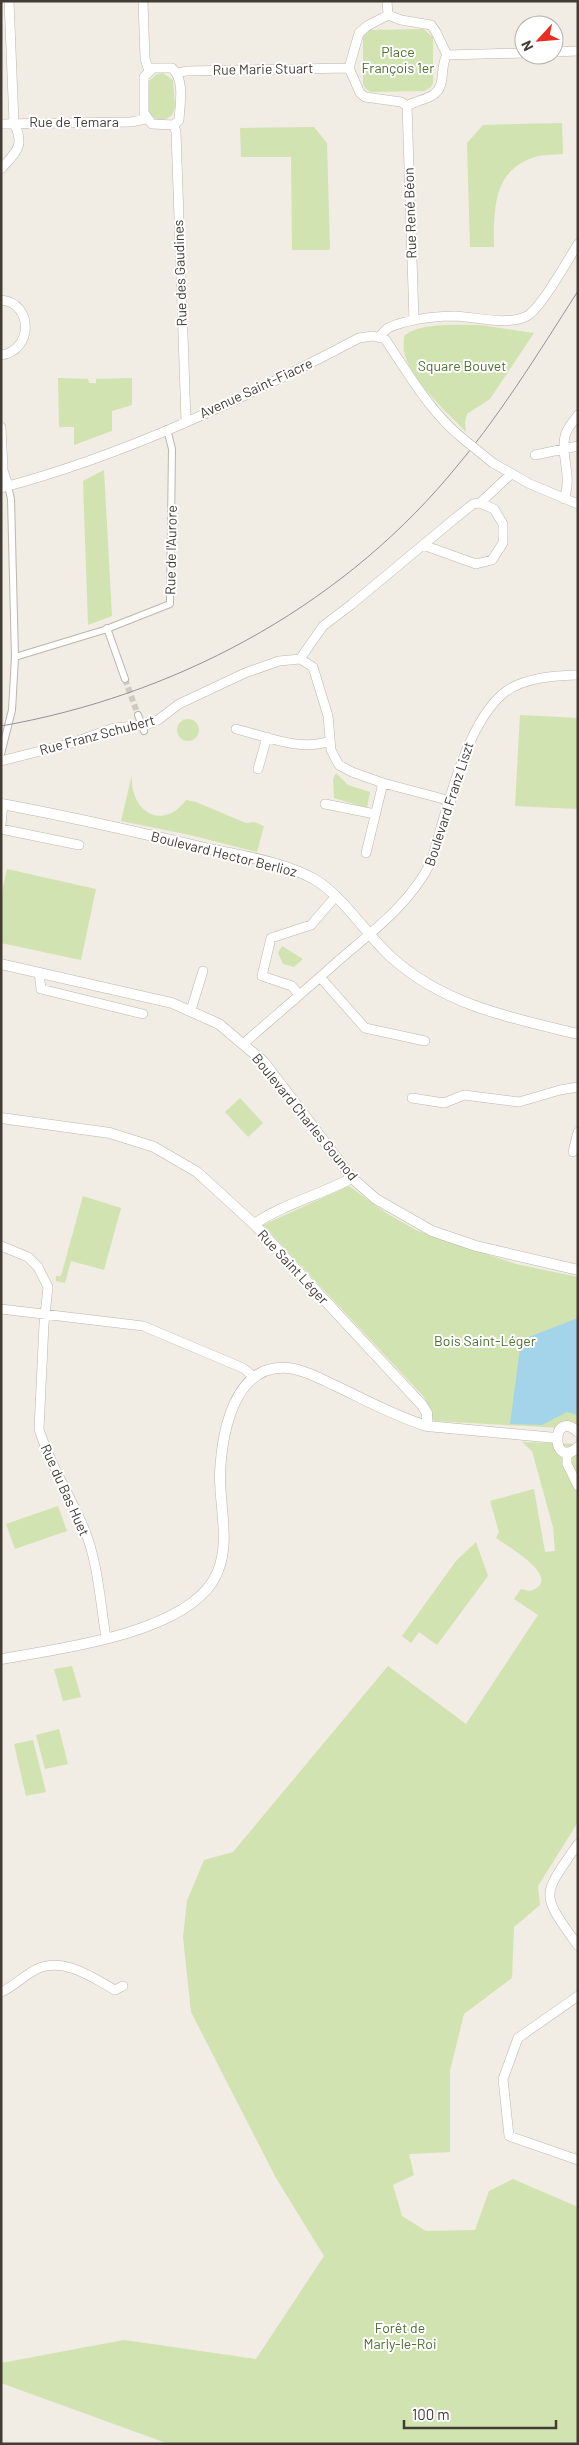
<svg xmlns="http://www.w3.org/2000/svg" width="579" height="2445" font-family="Barlow,sans-serif">
  <style>
    .green { fill: #d1e3b0 }
    .water { fill: #a4d4ea }
    .lines { fill: none; stroke-linecap: round; stroke-linejoin: round }
    .pedestrian-tunnel { stroke: #cec9c1; stroke-width: 6; stroke-dasharray: 6 3; stroke-linecap: butt }
    .pedestrian-casing { stroke: #beb6ab; stroke-width: 8 }
    .minor-casing { stroke: #beb6ab; stroke-width: 10 }
    .tertiary-casing { stroke: #beb6ab; stroke-width: 11 }
    .pedestrian { stroke: #fff; stroke-width: 6 }
    .minor { stroke: #fff; stroke-width: 9 }
    .tertiary { stroke: #fff; stroke-width: 10 }
    .tram { stroke: #949494; stroke-width: 1 }
    .minor-bridge-casing { stroke: #beb6ab; stroke-width: 10; stroke-linecap: butt }
    .minor-bridge { stroke: #fff; stroke-width: 9 }
    .labels { text-anchor: middle; stroke-width: 4; stroke-linejoin: round; paint-order: stroke }
    .park-label { font-size: 14px; fill: #4d702d; stroke: #fff }
    .street-label { font-size: 14px; fill: #433c35; stroke: #fff }
  </style>
  <rect width="100%" height="100%" fill="#f1ece4"/>
  <path class="green" d="M423,29L433,37V83L430,88L424,91L371,92L366,89L363,84V37L369,30Z
    M163,73L173,80L175,107L172,115C163,122 155,122 149,112L148,82L157,74Z
    M562,123L563,154C553,155 541,154 532,158C492,172 494,212 494,247H470L467,143L483,125Z
    M314,127L327,143L330,250H292L291,157H241L240,128Z
    M480,325L534,333L490,399L467,414L465,422L466,432C446,411 411,381 404,352C403,347 404,341 404,336C420,322 459,325 480,325Z
    M58,378L88,379L89,383H96V379L132,378V405L112,411V431L74,445V427H59Z
    M104,470L112,616L88,625L83,481Z
    M520,715L578,718V809L515,806Z
    M177 730a11 11 0 1 1 22 0a11 11 0 1 1-22 0Z
    M336,773L348,785L370,792L367,808L334,798L333,779Z
    M132,775C129,811 163,832 186,800L196,802L246,823L254,822L264,826L257,852L190,835L121,821Z
    M7,869L96,889L81,960L1,943V896Z
    M282,946L303,959L294,967L283,964L278,953Z
    M240,1098L263,1123L248,1137L225,1112Z
    M349,1186L386,1213L418,1231L516,1264L578,1277V1429L434,1421L424,1397L263,1225Z
    M83,1196L121,1208L104,1270L71,1261L65,1283L56,1281V1276H61Z
    M522,1442L578,1444V1822L538,1886L540,1905L514,1927L512,1978L464,2014L450,2071V2152L409,2154L414,2175L393,2185L402,2216L426,2231L475,2230L489,2191L513,2179L578,2207V2444H169L1,2383V2363L124,2340L256,2359L324,2256L276,2178L191,2012L183,1937L187,1901L204,1860L233,1852L388,1666L466,1724L538,1615L514,1599L521,1589L530,1591C566,1579 507,1546 496,1538L499,1532L490,1501L534,1489L545,1552L555,1551L553,1527L532,1451Z
    M58,1506L67,1531L15,1549L6,1524Z
    M476,1542L488,1576L437,1645L419,1632L411,1643L402,1636L456,1561Z
    M72,1666L81,1697L63,1701L54,1669Z
    M59,1729L68,1764L45,1769L36,1735Z
    M33,1740L46,1792L26,1796L14,1744Z"/>
  <path class="water" d="M578,1318V1415L567,1412L542,1425L510,1424L521,1340Z"/>
  <g class="lines">
    <path class="pedestrian-tunnel" d="M125,679L138,715"/>
    <defs>
      <path id="pedestrian" d="M107,628L125,679
        M15,657L104,630L170,604L172,449L167,429
        M138,715L144,731
        M1,754L12,710L15,657L11,499L8,486"/>
      <path id="minor" d="M143,1L145,59L149,71
        M387,1L388,15
        M388,15L401,20L431,25L436,32L447,55C439,67 447,86 433,95C425,100 415,101 407,106L401,102L365,97L360,93L349,68L359,33L367,26Z
        M554,52L578,51
        M447,55L524,53
        M153,68H172C185,80 180,103 179,120L174,125L152,124L144,113V77Z
        M178,73L186,71L349,68
        M407,106L414,320
        M1,124L131,122L146,119
        M174,125L176,132L186,421
        M1,169C17,151 25,146 14,123L9,1
        M1,300C34,303 33,351 1,355
        M380,337C385,327 395,325 405,322C422,318 438,316 455,316C476,317 507,326 527,316C542,307 567,261 578,244
        M1,427L3,470L8,486
        M535,455L578,446
        M493,463L530,484L578,504
        M1,488C126,455 245,398 359,338L373,336L385,339C410,376 431,414 467,442
        M564,499C573,475 560,457 565,436C566,429 574,421 578,415
        M480,503L511,474
        M300,659L323,626L352,604L453,520L473,504L480,503L494,509L503,524V543L492,560L476,564L423,545
        M300,659L313,667L328,716L331,750L339,765L352,772L383,783L451,801
        M236,729C265,736 300,752 330,741
        M1,761L72,743L114,728L146,725L158,720L179,704L245,673L279,661L300,659
        M258,769L267,737
        M325,804L375,814
        M1,824L3,804
        M1,829L79,845
        M366,853L383,783
        M39,973L41,989L143,1014
        M320,977L365,1028L425,1041
        M299,995L292,986L262,976L271,938L311,925L336,896
        M191,1010L203,971
        M243,1044C275,1016 307,989 338,961C373,931 410,904 431,862C446,814 465,723 505,692C525,677 554,676 578,675
        M412,1098L444,1103L464,1095L519,1102L560,1090L578,1087
        M573,1152L578,1132
        M1,1246L28,1257L38,1267L48,1287L44,1324L39,1429C49,1463 69,1493 83,1526C98,1560 100,1601 106,1638
        M1,1309L143,1326L243,1368L254,1377
        M567,1452V1464L578,1486
        M578,1844C540,1898 541,1893 578,1946
        M1,1992C15,1986 24,1975 37,1969C64,1957 92,1977 115,1990L123,1986
        M578,1996L518,2038L503,2079L509,2136L578,2160"/>
      <path id="tertiary" d="M1,804C69,816 137,832 205,848C241,856 281,861 314,879C342,895 366,934 391,957C444,1005 511,1018 578,1034
        M1,964L172,1003L219,1024L264,1062L352,1178L376,1199L432,1231L476,1246L578,1270
        M1,1118L110,1133L154,1147L197,1172L254,1224L422,1405L427,1413V1426
        M254,1224C284,1204 320,1195 352,1178
        M578,1432C550,1407 551,1472 578,1447
        M1,1659C59,1649 180,1634 213,1581C233,1548 219,1508 220,1473C222,1433 234,1363 288,1368C304,1370 319,1378 334,1385C364,1399 394,1416 427,1426L556,1438"/>
    </defs>
    <use href="#pedestrian" class="pedestrian-casing"/>
    <use href="#minor" class="minor-casing"/>
    <use href="#tertiary" class="tertiary-casing"/>
    <use href="#pedestrian" class="pedestrian"/>
    <use href="#minor" class="minor"/>
    <use href="#tertiary" class="tertiary"/>
    <path class="tram" d="M1,726C173,696 335,610 448,477C498,419 537,355 578,291"/>
    <defs>
      <path id="minor-bridge" d="M467,442L493,463"/>
    </defs>
    <use href="#minor-bridge" class="minor-bridge-casing"/>
    <use href="#minor-bridge" class="minor-bridge"/>
  </g>
  <g class="labels">
    <g class="park-label">
      <text x="398" y="57">Place<tspan x="398" dy="16">François 1er</tspan></text>
      <text x="462" y="371">Square Bouvet</text>
      <text x="485" y="1346">Bois Saint-Léger</text>
      <text x="400" y="2333">Forêt de<tspan x="400" dy="16">Marly-le-Roi</tspan></text>
    </g>
    <g class="street-label">
      <text transform="translate(263 69) rotate(-1)" y="5">Rue Marie Stuart</text>
      <text x="74" y="127">Rue de Temara</text>
      <text transform="translate(410 213) rotate(-92)" y="5">Rue René Béon</text>
      <text transform="translate(180 273) rotate(-92)" y="5">Rue des Gaudines</text>
      <text transform="translate(256 388) rotate(-25)" y="5">Avenue Saint-Fiacre</text>
      <text transform="translate(171 550) rotate(-89)" y="5">Rue de l'Aurore</text>
      <text transform="translate(97 735) rotate(-15)" y="5">Rue Franz Schubert</text>
      <text transform="translate(449 804) rotate(-72)" y="5">Boulevard Franz Liszt</text>
      <text transform="translate(224 854) rotate(14)" y="5">Boulevard Hector Berlioz</text>
      <text transform="translate(305 1117) rotate(51)" y="5">Boulevard Charles Gounod</text>
      <text transform="translate(293 1267) rotate(47)" y="5">Rue Saint Léger</text>
      <text transform="translate(65 1490) rotate(66)" y="5">Rue du Bas Huet</text>
    </g>
  </g>
  <rect width="579" height="2445" fill="none" stroke="#433c35" stroke-width="5"/>
  <g transform="translate(539 40) rotate(244)"><circle r="24" fill="#ffffff" stroke="#b4b1ae"/>
  <path d="M0-4L9 19L0 12L-9 19Z" fill="#ea2d22"/>
  <text y="-8" font-size="14" font-weight="bold" text-anchor="middle" fill="#433c35">N</text>
  </g>
  <path d="M404 2420v8h152v-8" fill="none" stroke="#433c35" stroke-width="2.5"/>
  <text x="412" y="2420" font-size="15" fill="#433c35" stroke="#ffffff" stroke-width="4" paint-order="stroke">100 m</text>
</svg>
